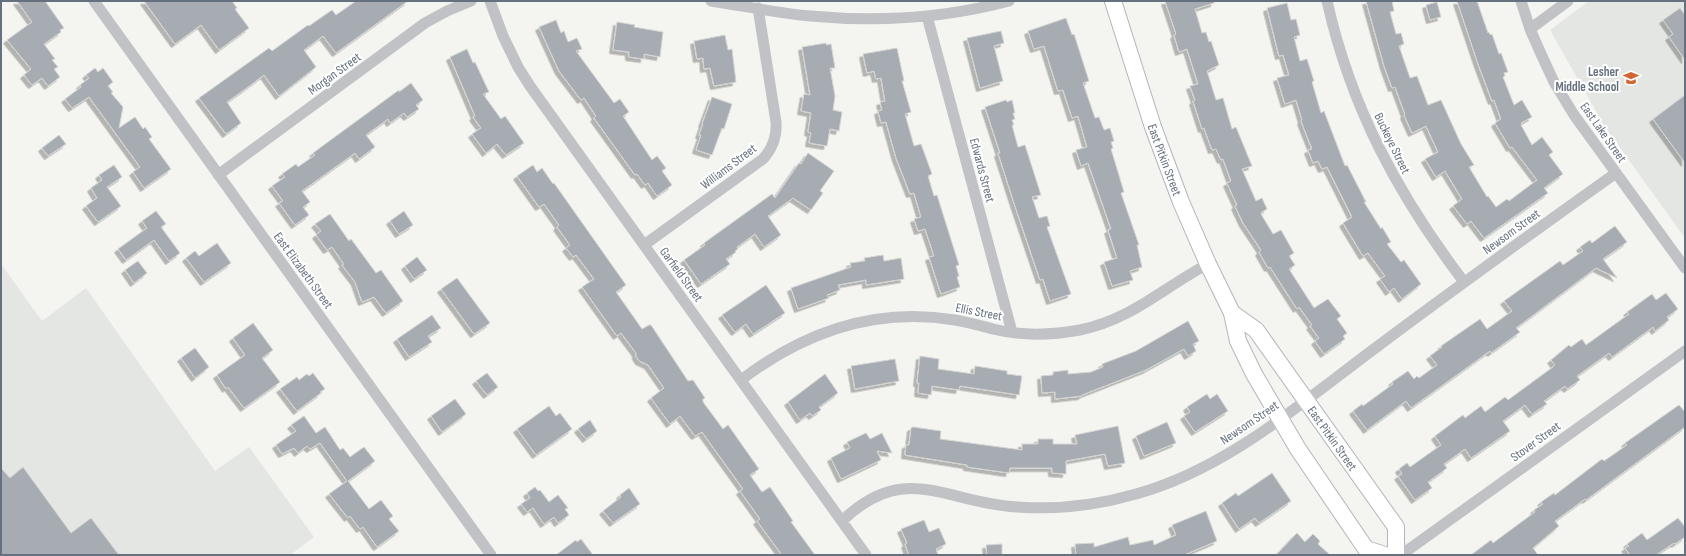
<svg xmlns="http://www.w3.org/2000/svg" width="1686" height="556" font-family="'Sofia Sans Condensed',sans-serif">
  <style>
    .built { fill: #e4e6e4 }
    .building { fill: #a6acb2; stroke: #d5d5d3; filter: url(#shadow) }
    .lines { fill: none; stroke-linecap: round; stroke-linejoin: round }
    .secondary-casing { stroke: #b2b6ba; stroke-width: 18 }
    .street { stroke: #c0c2c6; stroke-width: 11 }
    .secondary { stroke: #fff; stroke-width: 16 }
    .labels { text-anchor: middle; stroke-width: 4; stroke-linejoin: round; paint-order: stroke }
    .poi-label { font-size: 13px; font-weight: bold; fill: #66717f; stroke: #fff; text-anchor: end }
    .street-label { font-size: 13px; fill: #66717f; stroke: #fff }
  </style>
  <defs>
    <filter id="shadow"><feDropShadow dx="-3.5" dy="3.5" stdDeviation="0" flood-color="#0004"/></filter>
  </defs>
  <rect width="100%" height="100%" fill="#f4f4f1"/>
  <path class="built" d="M1589,1H1685V238L1605,127L1550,30Z
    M1,264L42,321L86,288L215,471L249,447L314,537L290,555H1Z"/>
  <path class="building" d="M17,1H45L64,28L60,30L61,32L44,44L55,59L52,60L58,67L54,69L60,77L48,86L42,78L32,85L24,75L31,69L7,40L32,22Z
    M144,1H232L237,8L235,9L249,28L219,50L201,25L175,44Z
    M356,1H408L336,53L323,36L304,50L316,67L279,96L264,75L244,90L227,102L241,123L226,134L199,98L269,48L272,51L308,25L309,26L332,10L336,15Z
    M1165,1H1214V3L1195,9L1202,33L1206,32L1209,42L1211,41L1219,65L1207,71L1216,100L1223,98L1232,129L1236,127L1252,166L1242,169L1256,201L1262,198L1267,209L1262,212L1261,214L1273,234L1281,230L1294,253L1289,256L1295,265L1289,269L1314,308L1328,299L1341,316L1337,319L1347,333L1343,336L1345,339L1324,354L1315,341L1319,338L1310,326L1312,325L1299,307L1297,309L1270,267L1268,268L1259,252L1261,250L1243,223L1235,206L1237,205L1227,183L1231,181L1223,159L1221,160L1216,149L1212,150L1204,128L1202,129L1193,101L1195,100L1190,86L1198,84L1187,49L1179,52L1174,35L1176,34Z
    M1366,1H1392L1394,11L1390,12L1396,34L1401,33L1404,44L1399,46L1410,78L1417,76L1428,105L1441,100L1461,144L1474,165L1469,167L1487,197L1488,196L1496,207L1507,199L1509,201L1537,180L1512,147L1510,148L1495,123L1501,119L1494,100L1492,101L1478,64L1457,1H1477L1488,33L1489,32L1490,35L1492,34L1499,54L1501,53L1508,72L1504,73L1505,76L1503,77L1514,105L1522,100L1532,117L1521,123L1522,124L1521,125L1532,145L1542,137L1553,152L1549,155L1563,174L1544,188L1548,193L1484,238L1471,221L1467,224L1453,206L1462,199L1445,171L1436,177L1425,159L1438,152L1426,126L1412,133L1404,115L1405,114L1395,87L1392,88L1384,66Z
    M1437,2L1441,17L1430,20L1426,5Z
    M1287,3L1291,20L1296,19L1300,35L1294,37L1300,61L1307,59L1314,81L1312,82L1321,113L1324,111L1345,166L1347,165L1366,202H1364L1381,229L1382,227L1391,242L1387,244L1401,262L1404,260L1421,284L1402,299L1394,288L1389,292L1380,279L1385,276L1368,253L1363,256L1343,223L1352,217L1327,167L1322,169L1318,161L1313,163L1308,150L1312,149L1301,121L1302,120L1296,100L1285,104L1277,78L1289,75L1283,55L1279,56L1267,8Z
    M1680,8L1685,15V60L1669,37L1673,34L1663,20Z
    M1066,18L1072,35L1074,34L1089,81L1083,83L1095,118L1099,117L1104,130L1110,128L1114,141L1111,142L1113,148L1111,149L1124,192L1121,193L1139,245H1137L1142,267L1130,271L1133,280L1112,286L1104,262L1117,258L1108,230L1111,229L1088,163L1081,166L1076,150L1087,147L1078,116L1072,118L1063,90L1058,91L1044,46L1034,49L1028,31Z
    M556,20L561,33L564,31L568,42L577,38L582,49L576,51L614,103L620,99L629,112L623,116L652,160L657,156L666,168L662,171L672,185L657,196L648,183L645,185L637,174L635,175L594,118L596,116L584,98L581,100L559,71L539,27Z
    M617,22L635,25L634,27L663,32L660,57L644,54V59L629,57V52L613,50Z
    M1001,31L1004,43L994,46L1003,81L980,88L967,38Z
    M725,35L728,50L732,49L736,82L714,86L710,68L704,69L703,58L697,59L694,41Z
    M826,43V45L831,44L835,68H830L835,96L833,110L842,112L839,131L830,129L827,146L809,143L811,133L808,132L811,113L801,111L804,94L810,95L802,47Z
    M897,48L904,81H902L911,112L905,114L914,146L921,144L932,174L928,176L934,196L937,195L959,265L956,266L959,276L957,277L960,287L941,294L929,257L934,256L925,229L918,231L914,219L921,217L914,193L910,194L896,158L886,122L881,123L878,111L882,110L880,102L885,101L881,78L876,79L874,71L867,73L863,54Z
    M467,49L473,63L475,62L489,92L483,94L501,119L505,116L524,143L506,155L497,144L486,153L472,134L481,128L473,117L475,116L450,57Z
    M95,68L98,72L103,68L113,82L108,86L113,92L111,93L123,107L119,128L135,117L143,129L145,127L152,137L149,139L171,169L144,188L133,172L140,167L89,97L72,108L65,99L81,87L80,85L89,78L86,75Z
    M411,83L423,100L416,105L419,109L407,117L404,113L390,123L388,119L366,135L375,147L359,159L355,153L302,191L310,202L303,207L309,215L295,225L279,203L283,201L272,186L285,177L282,174L296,164L298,167L315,155L313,153L399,90V92Z
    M1685,95V163L1653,119Z
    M712,97L732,104L724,129L722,128L712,155L696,150L701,135H699L703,124H702Z
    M1006,100L1007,102L1012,100L1015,113H1013L1015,119L1012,120L1014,125H1012L1018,147L1025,145L1041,195L1032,197L1039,218L1047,216L1050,226L1047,227L1071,294L1050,301L1043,279L1040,280L1014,203L998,153H1000L985,107Z
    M59,135L66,144L48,156L42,148Z
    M808,153L834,171L820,191L823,193L811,210L793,198L768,216L781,235L764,247L755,234L737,247L738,249L735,251L736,252L726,259L730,264L701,284L684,260L705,245L704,243L772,194L775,198L799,163L801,164Z
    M114,165L122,177L107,187L121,206L98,222L86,206L97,198L91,188L102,180L99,175Z
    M533,165L537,172L542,168L553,184L554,183L626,285L616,292L642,329L649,325H651L688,381L693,380L705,398L703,399V402L723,429L728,425L759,469L750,475L762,492L770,487L793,521L791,522L815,555H782L757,521L760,519L740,491L743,489L702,432L695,436L680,416L670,424L651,398L664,388L648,365L639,361L636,356V353L621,333L617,336L582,287L594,279L576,255L573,257L566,248L570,245L557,227L559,225L544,204L539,207L517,176Z
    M156,211L166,224L161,227L180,253L169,261L154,240L126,260L118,249L147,228L142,221Z
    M404,211L413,225L399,234L390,221Z
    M330,214L349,241L351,239L376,273L381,270L403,301L386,313L374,297L362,302L355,282L342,265L344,264L332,247L327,250L316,235L321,231L315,224Z
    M1615,226L1627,242L1603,259L1617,278L1596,268L1516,328L1520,332L1491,353L1490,351L1411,408L1406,401L1367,430L1353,411L1362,404L1363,406L1393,384L1392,382L1408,371L1414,379L1417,376L1419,378L1437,365L1430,356L1442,347L1441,346L1480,319L1487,329L1512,311L1504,301L1560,261L1563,265L1583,251L1580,247L1590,240L1592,243Z
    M217,243L231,263L204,282L186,258L195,251L199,256Z
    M883,255L884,261L901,258L904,279L866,285V280L838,285L840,290L827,295L829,298L798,309L791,288L851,267L850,263L865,261L864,258Z
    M417,257L427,270L414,279L405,266Z
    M138,261L147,273L134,283L125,270Z
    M457,278L490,323L474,334L441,289Z
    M766,285L785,313L753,334L746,324L735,332L722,315Z
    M1666,293L1678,309L1667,317L1669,320L1655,331L1653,327L1612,357L1609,353L1577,376L1580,380L1567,389L1565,386L1544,401L1547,404L1532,414L1525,405L1503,421L1510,431L1471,458L1465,449L1444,464L1447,468L1428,482L1432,488L1415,500L1398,476L1402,474L1399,469L1407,463L1410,467L1441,445L1435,436L1463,415L1465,418L1481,406L1485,412L1505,397L1508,400L1553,367L1555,365L1551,360L1569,345L1571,347L1582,339L1586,345L1629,314L1627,312L1652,294L1656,300Z
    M432,315L441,328L428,336L432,342L409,357L397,339Z
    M1188,321L1199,341L1193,344L1196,351L1188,356L1184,349L1146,370L1082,395V396L1055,399V392L1042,393L1041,376L1053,375V372L1068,370V374L1091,372L1103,367L1102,364L1136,351Z
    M253,323L273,350L262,358L280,382L244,408L228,387L226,389L217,375L245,355L233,338Z
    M195,348L209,367L195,378L181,358Z
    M920,356L939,359L938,369L974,374L975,366L1007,371V374L1022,376L1019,395L960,386L959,390L932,386L931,395L918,393L919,383H917Z
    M895,359L899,381L855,389L851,366Z
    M313,373L325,389L320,392L321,393L297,411L280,389L297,377L299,380L307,374L309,376Z
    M487,373L498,387L487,395L476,381Z
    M825,374L838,393L819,407L821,410L812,416L810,413L800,420L788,402Z
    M1207,394L1210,399L1217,394L1228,411L1195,432L1184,416L1190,412L1187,407Z
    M455,399L466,414L442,432L431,416Z
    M1679,405L1685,412V427L1586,500L1585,499L1555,521L1559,526L1533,548L1538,555H1471L1491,540L1493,543L1535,512L1534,510L1543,504L1541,502L1554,493L1555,495L1602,459L1604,461L1627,445L1625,443Z
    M549,406L556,416L560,413L572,429L536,455L517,429Z
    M304,416L316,433L325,427L340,450L343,448L350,457L364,447L375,461L348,481L369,509L381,500L393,516L389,519L399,531L377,547L363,527L360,529L350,516L348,518L329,494L347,481L320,443L310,449L307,446L298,453L294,448L282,454L276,445L296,431L291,425Z
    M590,420L597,431L586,439L578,429Z
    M1167,422L1176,443L1144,456L1136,436Z
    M1118,426L1125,463L1108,466L1105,454L1066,461V474L1052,473V468H1010L1009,473L967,467V465L905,455L906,445H909L911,428L913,427L941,431L940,439L1022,450V444H1038V439H1053V444H1077L1075,435Z
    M866,433L870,439L882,433L892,453L877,451L881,460L841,479L831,458L850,448L847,442Z
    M23,467L71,533L91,518L119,555H1V468L10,478Z
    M1272,473L1291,501L1259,523L1255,518L1239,529L1222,503L1236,493L1238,496Z
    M535,487L538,491L540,490L549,502L558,495L568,508L565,509L569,515L558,523L554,517L544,524L533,508L527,512L521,504L530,498L527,493Z
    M629,488L640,504L613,523L603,511L621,497L620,495Z
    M1206,511L1217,541L1184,555H1076L1075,544L1094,543V547L1128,537L1130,545L1153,540L1154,545L1176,535L1172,525Z
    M1678,518L1685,527V537L1675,544L1674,543L1656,555H1630L1625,548L1629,546L1627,544L1642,533L1647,540Z
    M924,520L929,532L939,528L946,544L936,549L938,555H909L905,544L907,543L901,529Z
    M1297,533L1305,542L1313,534L1320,541L1318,544L1330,555H1276Z
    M581,539L593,555H556L576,540L577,542Z
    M1002,544V555H987L986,545Z"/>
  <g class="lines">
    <defs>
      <g id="secondary">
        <path id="s1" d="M1113,1L1153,127L1181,202L1208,264L1232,313L1238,341L1254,374L1298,449L1366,549L1385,555"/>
        <path id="s2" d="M1232,313L1256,330L1396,527V555"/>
      </g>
    </defs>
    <use href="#secondary" class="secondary-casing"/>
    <path class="street" d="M94,1L491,555
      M490,1L503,36L518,67L530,86L866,555
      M711,1C744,6 777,13 810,16C876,22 946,18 1009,1
      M1327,1C1351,108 1398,195 1464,282
      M1521,1L1530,29L1541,54L1554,82L1574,115L1685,268
      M927,16L1012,332
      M1530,29L1568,1
      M218,175L425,23L447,11L471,1
      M644,245L763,159C773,148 777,137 776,122L758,8
      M741,380C804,332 876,307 955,320C968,322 981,326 993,329C1021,336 1053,335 1080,330C1131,320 1164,287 1208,264
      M842,521C905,460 946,503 1017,507C1058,510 1098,505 1136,494C1227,469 1304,401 1378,346C1457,287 1536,230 1616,173
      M1401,555L1685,351"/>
    <use href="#secondary" class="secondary"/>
  </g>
  <defs>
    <symbol id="school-bare" viewBox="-9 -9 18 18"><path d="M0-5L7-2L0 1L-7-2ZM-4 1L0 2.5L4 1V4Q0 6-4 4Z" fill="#d16734" stroke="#fff" stroke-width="2.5" paint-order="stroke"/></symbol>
  </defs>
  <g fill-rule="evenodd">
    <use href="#school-bare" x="1620" y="67" width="22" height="22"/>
  </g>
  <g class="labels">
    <g class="poi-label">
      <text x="1619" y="76">Lesher<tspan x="1619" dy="15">Middle School</tspan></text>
    </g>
    <g class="street-label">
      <text transform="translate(334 73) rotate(-36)" y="5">Morgan Street</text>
      <text transform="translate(1604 132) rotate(55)" y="5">East Lake Street</text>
      <text transform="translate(1393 143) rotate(64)" y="5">Buckeye Street</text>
      <text dy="5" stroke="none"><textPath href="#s1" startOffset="167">East Pitkin Street</textPath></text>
      <text transform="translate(728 166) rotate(-37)" y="5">Williams Street</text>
      <text transform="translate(983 170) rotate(75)" y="5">Edwards Street</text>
      <text transform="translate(1511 231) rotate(-36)" y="5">Newsom Street</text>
      <text transform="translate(304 270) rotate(54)" y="5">East Elizabeth Street</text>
      <text transform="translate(682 274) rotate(54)" y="5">Garfield Street</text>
      <text transform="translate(979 311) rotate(11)" y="5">Ellis Street</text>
      <text transform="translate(1249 422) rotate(-34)" y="5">Newsom Street</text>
      <text dy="5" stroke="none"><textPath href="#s2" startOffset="162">East Pitkin Street</textPath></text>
      <text transform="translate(1535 441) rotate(-36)" y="5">Stover Street</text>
    </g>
  </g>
  <rect width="1686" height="556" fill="none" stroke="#66717f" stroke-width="4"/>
</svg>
